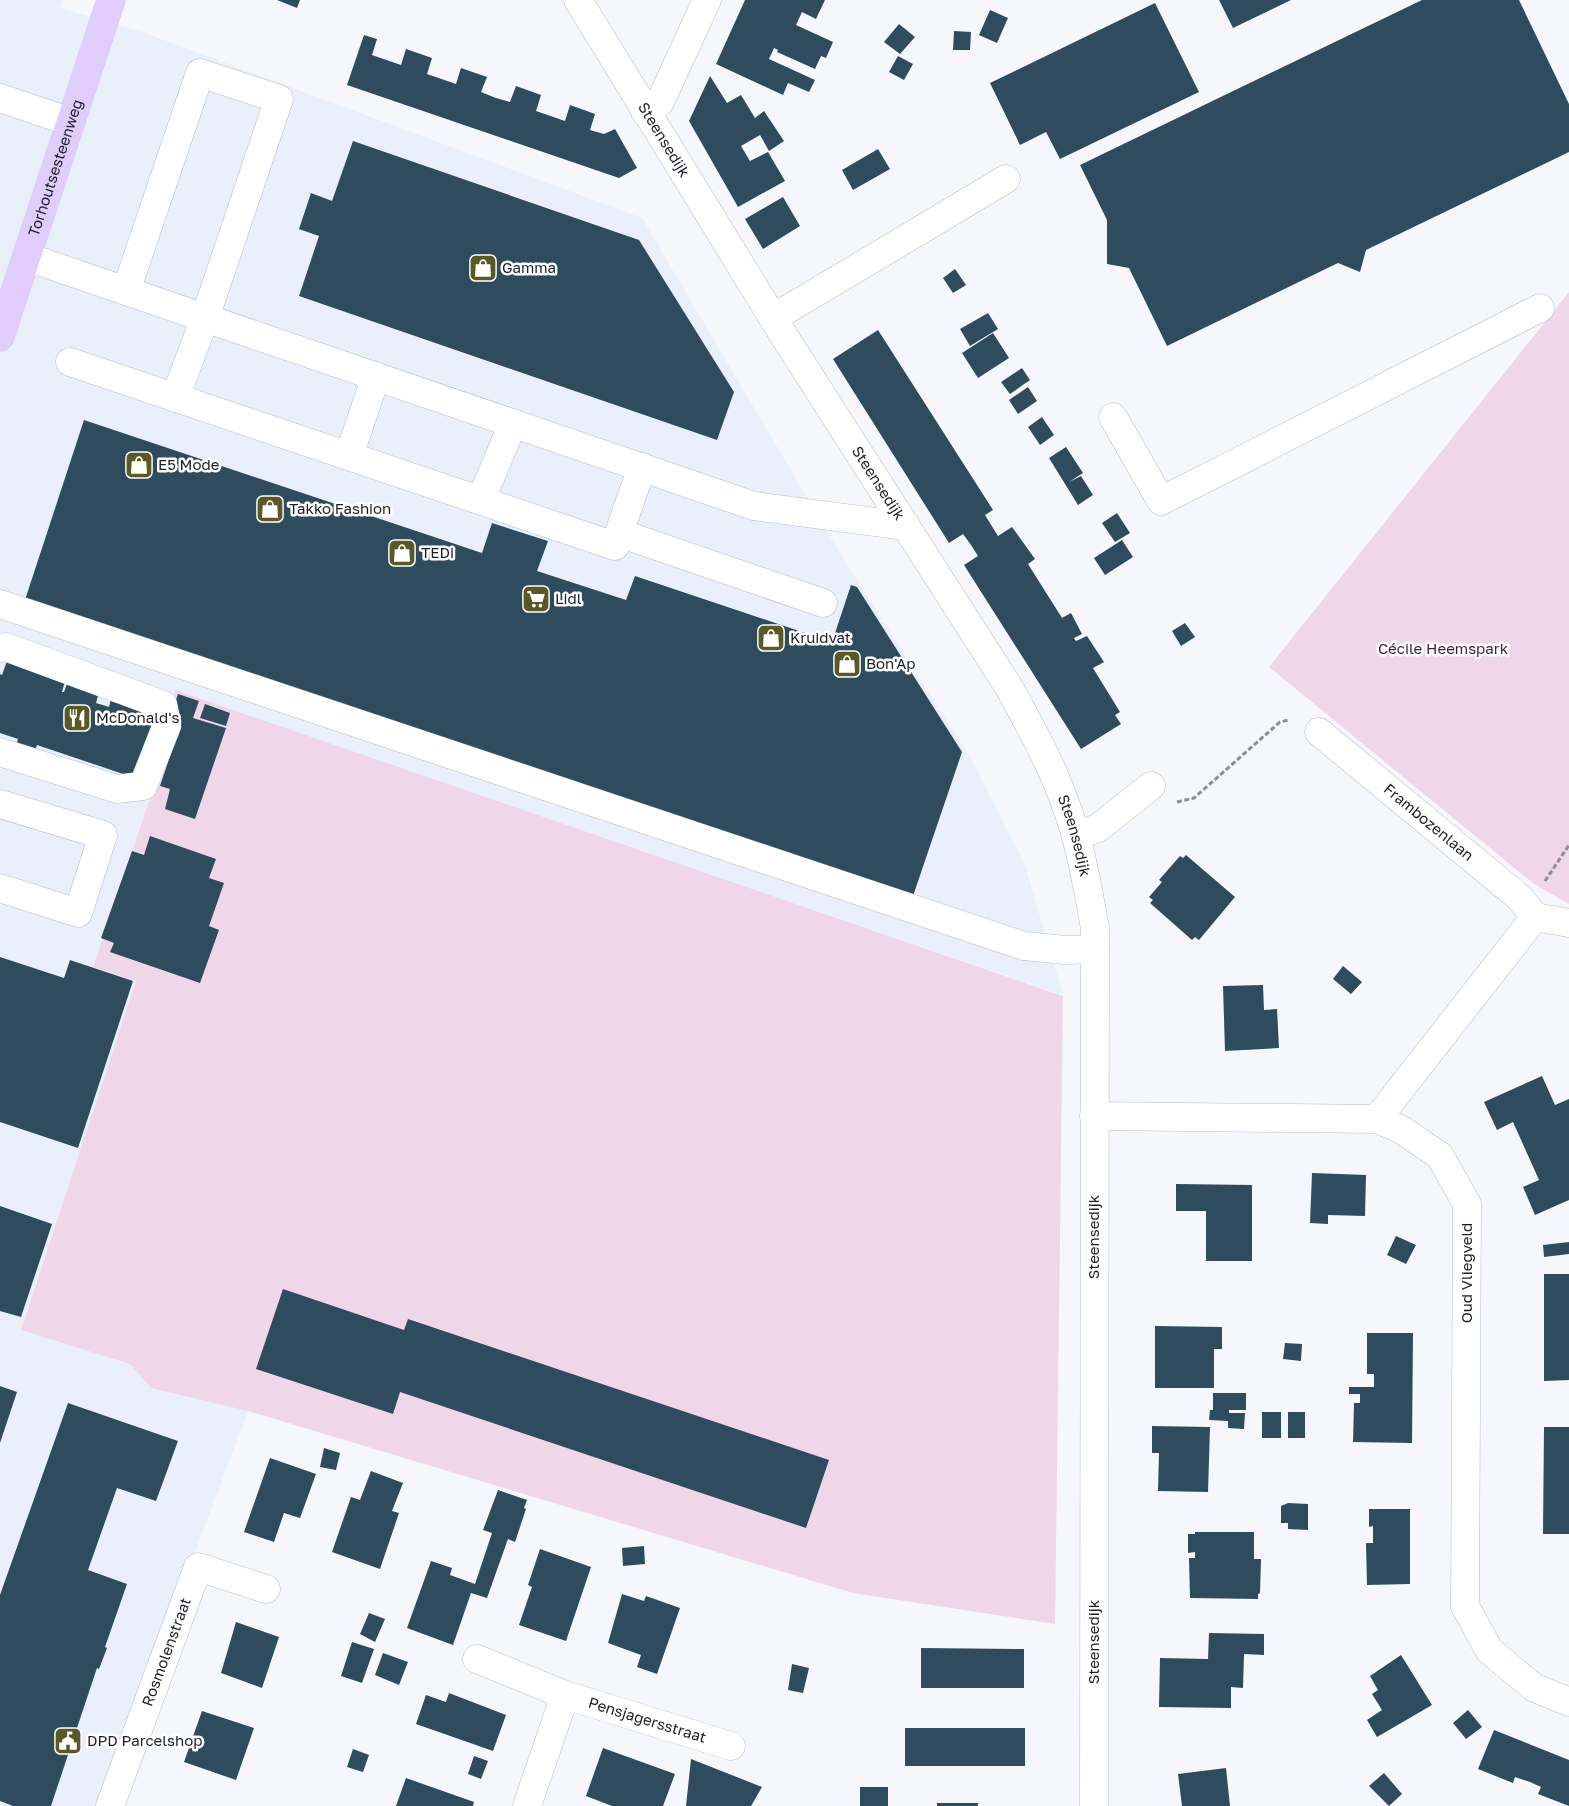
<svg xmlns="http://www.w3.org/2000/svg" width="1569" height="1806" font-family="'Golos Text',sans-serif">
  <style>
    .built { fill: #eaeffc }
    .green { fill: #efd6e8 }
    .building { fill: #2f4c5f }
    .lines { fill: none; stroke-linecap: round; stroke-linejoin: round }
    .minor-casing { stroke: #b3bcd5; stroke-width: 29 }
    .major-casing { stroke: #d1d2d4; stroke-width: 29 }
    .path { stroke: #8c8e96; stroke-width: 3; stroke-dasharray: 5 2.5; stroke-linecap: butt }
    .minor { stroke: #fff; stroke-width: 28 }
    .major { stroke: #e0cdfb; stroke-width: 28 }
    .labels { text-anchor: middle; stroke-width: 5; stroke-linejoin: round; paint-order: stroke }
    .street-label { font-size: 15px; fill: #1b1e28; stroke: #fff }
    .poi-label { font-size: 15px; fill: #1b1e28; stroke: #fff; text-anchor: start }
    .park-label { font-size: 15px; fill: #441c3d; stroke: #fff }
  </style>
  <rect width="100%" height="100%" fill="#f5f7fc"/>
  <path class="built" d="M0,0H62L60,8L145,33L642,218L838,550L971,759L1024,862L1063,995L175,691L159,785L148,804L93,967L137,981L21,1329L130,1364L151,1388L248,1411L100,1806H0Z"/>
  <path class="green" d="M1569,292V904L1534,884L1269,667Z
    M175,690L1063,996L1055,1624L853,1593L248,1411L151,1388L130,1364L21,1330L136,981L93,967L148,804L159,785Z"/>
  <path class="building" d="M277,0H300L297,8Z
    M745,0H825L816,19L802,12L796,25L833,42L826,58L821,56L815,69L777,52L778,50L774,48L769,59L815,80L809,92L788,83L783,95L716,64Z
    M1219,0H1291L1233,28Z
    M1422,0H1519L1569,104V152L1366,250L1360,272L1338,263L1167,346L1129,268L1107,264V220L1080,165Z
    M1155,3L1199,92L1060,159L1046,132L1020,145L990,83Z
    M990,10L1008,18L997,43L979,35Z
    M899,24L915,37L900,54L884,42Z
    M954,31L971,32L970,50H953Z
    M364,35L377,39L372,55L401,65L406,49L432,58L427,74L456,84L461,68L487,77L481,92L496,98L510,102L516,86L541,95L536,111L565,121L570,105L595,114L590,130L604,134L615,129L637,168L619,178L347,85Z
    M898,56L913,64L904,80L889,72Z
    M710,76L727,103L741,95L755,118L764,111L784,141L769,151L760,135L741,146L750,161L768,152L785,181L738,207L689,121Z
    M353,141L639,240L734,392L717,440L299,296L319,236L299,229L311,193L332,201Z
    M878,149L890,169L853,190L842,170Z
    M783,197L800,226L763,249L745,219Z
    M955,269L966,285L953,293L943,278Z
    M988,313L998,329L970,346L960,329Z
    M878,330L993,510L985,515L998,536L1012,527L1035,559L1028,564L1062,618L1071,613L1082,634L1074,638L1076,641L1087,636L1104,662L1093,668L1120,712L1115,715L1121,724L1081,749L964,565L978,556L971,545L963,534L949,543L833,359Z
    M993,333L1009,358L978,378L962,353Z
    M1022,368L1030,380L1010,394L1001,382Z
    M1028,387L1037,401L1018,414L1009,400Z
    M1042,417L1054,435L1040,445L1028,427Z
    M84,420L482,553L492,523L548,541L537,571L626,600L635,576L832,642L851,585L857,587L962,752L913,896L763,844L25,600Z
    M1066,447L1083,473L1069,482L1081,476L1093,495L1078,505L1049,458Z
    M1117,513L1130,533L1115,542L1102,523Z
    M1122,540L1133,557L1105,575L1094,558Z
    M1185,623L1195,637L1181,646L1172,631Z
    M7,661L65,681L62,692H64L68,681L99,692L96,703L109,707L111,699L155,714L152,722L160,725L141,780L37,745L35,751L16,745L18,739L0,733V674L2,675Z
    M178,694L199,701L193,718L226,728L195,819L165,809L170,789L160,786L172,750V711Z
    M205,704L230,713L226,726L200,718Z
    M150,836L216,859L209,878L224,883L209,926L219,930L200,983L110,952L114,943L101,938L132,851L144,855Z
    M1186,855L1235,897L1199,940L1195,937L1192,940L1150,903L1153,900L1149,897L1162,882L1159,880L1180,856L1183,858Z
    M0,957L64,978L70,960L133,981L78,1148L0,1122Z
    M1343,966L1362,982L1351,994L1333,979Z
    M1263,985L1264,1010L1277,1009L1279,1048L1225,1051L1223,986Z
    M1542,1076L1555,1105L1569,1099V1200L1535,1215L1523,1187L1539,1180L1513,1122L1497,1130L1484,1102Z
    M1312,1173L1366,1175L1365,1216L1328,1215V1224L1310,1223Z
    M1176,1184L1252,1185V1261H1206V1211H1176Z
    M0,1206L52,1224L21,1317L0,1311Z
    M1396,1236L1416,1245L1406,1264L1387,1255Z
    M1569,1242V1254L1544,1257L1543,1245Z
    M1544,1274H1569V1380L1544,1381Z
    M283,1289L404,1330L408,1319L829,1460L806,1528L400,1392L393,1414L256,1369Z
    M1155,1326L1222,1327V1349H1214V1388H1155Z
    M1367,1333H1413L1412,1443L1353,1442L1354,1403H1360V1394H1349V1387H1374V1374H1367Z
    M1285,1343L1302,1344L1301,1361L1283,1359Z
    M0,1386L17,1392L0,1443Z
    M1213,1393H1246V1410H1229V1413H1245L1244,1429L1228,1428V1421L1209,1420L1210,1410H1213Z
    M68,1403L178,1441L156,1501L117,1488L88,1570L127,1584L105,1647L107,1648L99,1669L97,1668L51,1806H13L0,1801V1595Z
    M1262,1412H1281V1438H1262Z
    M1288,1412H1305V1438H1288Z
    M1152,1426L1210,1427L1208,1492L1158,1491L1159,1453H1152Z
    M1544,1427H1569V1534H1543Z
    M324,1448L340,1453L336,1470L320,1467Z
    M270,1458L316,1474L300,1518L284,1513L274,1542L244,1532Z
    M371,1471L403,1483L392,1511L399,1513L380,1569L332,1552L351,1497L360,1500Z
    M498,1490L527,1500L524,1508L526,1509L515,1542L508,1539L487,1598L471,1593L453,1645L407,1628L431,1561L452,1568L450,1575L475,1584L492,1533L483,1530Z
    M1288,1503L1308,1504V1530L1288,1529V1523H1281V1506Z
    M1369,1509H1410V1584L1367,1585L1366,1543H1373V1526L1369,1527Z
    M1195,1532H1254V1559H1261L1260,1593L1258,1594V1599L1190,1598L1189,1558H1195V1552L1188,1553V1534H1195Z
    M644,1546L645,1564L623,1566L622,1548Z
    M540,1549L591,1567L566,1641L519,1625L532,1587L528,1585Z
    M622,1594L644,1601L646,1596L680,1608L657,1674L637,1667L641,1655L608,1643Z
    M369,1613L385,1619L375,1642L360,1634Z
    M236,1622L279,1637L262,1688L221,1673Z
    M1209,1633L1264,1634V1655L1244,1654L1243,1688L1231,1687V1708L1159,1707L1160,1658L1208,1659Z
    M352,1642L374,1649L362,1683L341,1676Z
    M921,1648L1024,1649V1688H921Z
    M383,1653L408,1662L399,1685L375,1675Z
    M1401,1655L1432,1705L1377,1737L1367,1720L1382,1710L1372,1694L1378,1690L1370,1676Z
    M792,1664L809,1668L803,1693L788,1690Z
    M449,1693L506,1715L493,1751L416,1724L426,1695L446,1702Z
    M1468,1710L1482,1727L1466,1739L1453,1723Z
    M202,1711L254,1728L236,1780L184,1762Z
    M905,1728H1025V1766H905Z
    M1494,1730L1569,1760V1806L1538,1794L1541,1787L1530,1782L1515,1777L1513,1783L1478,1769Z
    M603,1748L675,1774L663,1806H612L586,1796Z
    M353,1749L369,1755L363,1772L347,1767Z
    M474,1756L488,1761L481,1779L468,1774Z
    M691,1759L762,1787L751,1806H686Z
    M1226,1768L1230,1806H1182L1178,1774Z
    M1384,1773L1402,1794L1389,1806L1369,1786Z
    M406,1778L474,1802L473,1806H396Z
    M860,1787H888V1806H860Z
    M937,1803H978V1806H937Z"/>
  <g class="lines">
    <defs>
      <g id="minor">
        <path id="s1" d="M578,0L784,336L1010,689C1030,726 1050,761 1064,800C1080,841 1087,885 1095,928L1094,1806"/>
        <path d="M0,98L71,122"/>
        <path d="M645,112L660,102L707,0"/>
        <path d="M27,257L754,506L906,526"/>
        <path d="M126,291L200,73L279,99L205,318L175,398"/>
        <path d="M773,318L1006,179"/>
        <path d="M70,362L615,546L619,533L823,603"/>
        <path d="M1113,417L1161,501L1540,308"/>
        <path d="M349,456L376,376"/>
        <path d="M481,500L513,423"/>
        <path d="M619,533L642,467"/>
        <path d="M0,604L1024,946L1066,950L1095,949"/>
        <path d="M0,648L6,647L163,705L167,725L143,786L117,789L0,752"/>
        <path id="s2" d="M1319,732L1520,898L1535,917L1569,923"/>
        <path d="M0,804L103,835L78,913L0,888"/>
        <path d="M1076,836L1098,828L1151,786"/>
        <path d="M1094,1116L1377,1119L1402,1130L1440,1156L1467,1204L1465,1606L1489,1650L1533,1687L1569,1702"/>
        <path d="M1377,1119L1535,917"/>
        <path id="s3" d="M477,1659L565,1695L731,1746"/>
        <path id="s4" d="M110,1806L198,1567L266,1589"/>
        <path d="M527,1806L565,1695"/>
      </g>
      <g id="major">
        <path id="s5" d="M0,337L111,0"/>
      </g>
    </defs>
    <use href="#minor" class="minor-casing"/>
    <use href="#major" class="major-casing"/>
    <path class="path" d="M1177,802L1194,798L1280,722L1289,720
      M1545,881L1569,845"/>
    <use href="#minor" class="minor"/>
    <use href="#major" class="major"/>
  </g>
  <defs>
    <symbol id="shop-square" viewBox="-11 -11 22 22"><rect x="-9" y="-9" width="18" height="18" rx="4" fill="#5a5926" stroke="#fff"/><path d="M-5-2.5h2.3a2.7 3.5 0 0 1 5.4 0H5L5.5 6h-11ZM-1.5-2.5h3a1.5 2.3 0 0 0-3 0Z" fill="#fff"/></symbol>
    <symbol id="supermarket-square" viewBox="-11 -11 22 22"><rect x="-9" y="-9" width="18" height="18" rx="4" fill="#5a5926" stroke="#fff"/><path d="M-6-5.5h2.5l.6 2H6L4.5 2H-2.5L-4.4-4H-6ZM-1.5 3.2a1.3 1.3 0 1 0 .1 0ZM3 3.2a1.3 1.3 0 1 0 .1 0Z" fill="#fff"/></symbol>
    <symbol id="restaurant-square" viewBox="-11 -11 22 22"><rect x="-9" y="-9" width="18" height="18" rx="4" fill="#5a5926" stroke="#fff"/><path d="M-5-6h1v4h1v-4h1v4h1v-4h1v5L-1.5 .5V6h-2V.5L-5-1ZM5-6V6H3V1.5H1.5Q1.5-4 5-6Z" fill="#fff"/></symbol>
    <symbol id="civic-square" viewBox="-11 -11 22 22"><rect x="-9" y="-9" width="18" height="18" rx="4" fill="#5a5926" stroke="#fff"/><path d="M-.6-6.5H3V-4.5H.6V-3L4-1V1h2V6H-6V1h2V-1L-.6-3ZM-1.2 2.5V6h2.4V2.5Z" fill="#fff"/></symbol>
  </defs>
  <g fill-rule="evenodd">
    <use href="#shop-square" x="467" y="252" width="32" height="32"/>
    <use href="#shop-square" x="123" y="449" width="32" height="32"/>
    <use href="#shop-square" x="254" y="493" width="32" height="32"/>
    <use href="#shop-square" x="386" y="537" width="32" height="32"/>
    <use href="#supermarket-square" x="520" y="583" width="32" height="32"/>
    <use href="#shop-square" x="755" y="622" width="32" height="32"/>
    <use href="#shop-square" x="831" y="648" width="32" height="32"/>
    <use href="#restaurant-square" x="61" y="702" width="32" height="32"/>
    <use href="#civic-square" x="52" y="1725" width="32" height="32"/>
  </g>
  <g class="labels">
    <g class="street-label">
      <text dy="5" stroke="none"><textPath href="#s1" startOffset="164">Steensedijk</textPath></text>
      <text dy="5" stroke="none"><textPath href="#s5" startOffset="178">Torhoutsesteenweg</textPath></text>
      <text dy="5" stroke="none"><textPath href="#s1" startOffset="569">Steensedijk</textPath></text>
      <text dy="5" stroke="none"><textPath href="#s2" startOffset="142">Frambozenlaan</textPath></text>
      <text dy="5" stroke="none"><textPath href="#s1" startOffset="974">Steensedijk</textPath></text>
      <text transform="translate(1094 1237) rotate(-90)" y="5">Steensedijk</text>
      <text transform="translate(1467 1273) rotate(-90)" y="5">Oud Vliegveld</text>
      <text transform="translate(1094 1642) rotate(-90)" y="5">Steensedijk</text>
      <text dy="5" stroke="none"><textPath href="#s4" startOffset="164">Rosmolenstraat</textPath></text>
      <text dy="5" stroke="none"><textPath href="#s3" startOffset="181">Pensjagersstraat</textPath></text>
    </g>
    <g class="poi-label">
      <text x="502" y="273">Gamma</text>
      <text x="158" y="470">E5 Mode</text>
      <text x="289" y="514">Takko Fashion</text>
      <text x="421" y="558">TEDi</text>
      <text x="555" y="604">Lidl</text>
      <text x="790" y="643">Kruidvat</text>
      <text x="866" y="669">Bon'Ap</text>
      <text x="96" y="723">McDonald's</text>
      <text x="87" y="1746">DPD Parcelshop</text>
    </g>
    <g class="park-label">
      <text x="1443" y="654">Cécile Heemspark</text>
    </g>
  </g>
</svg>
